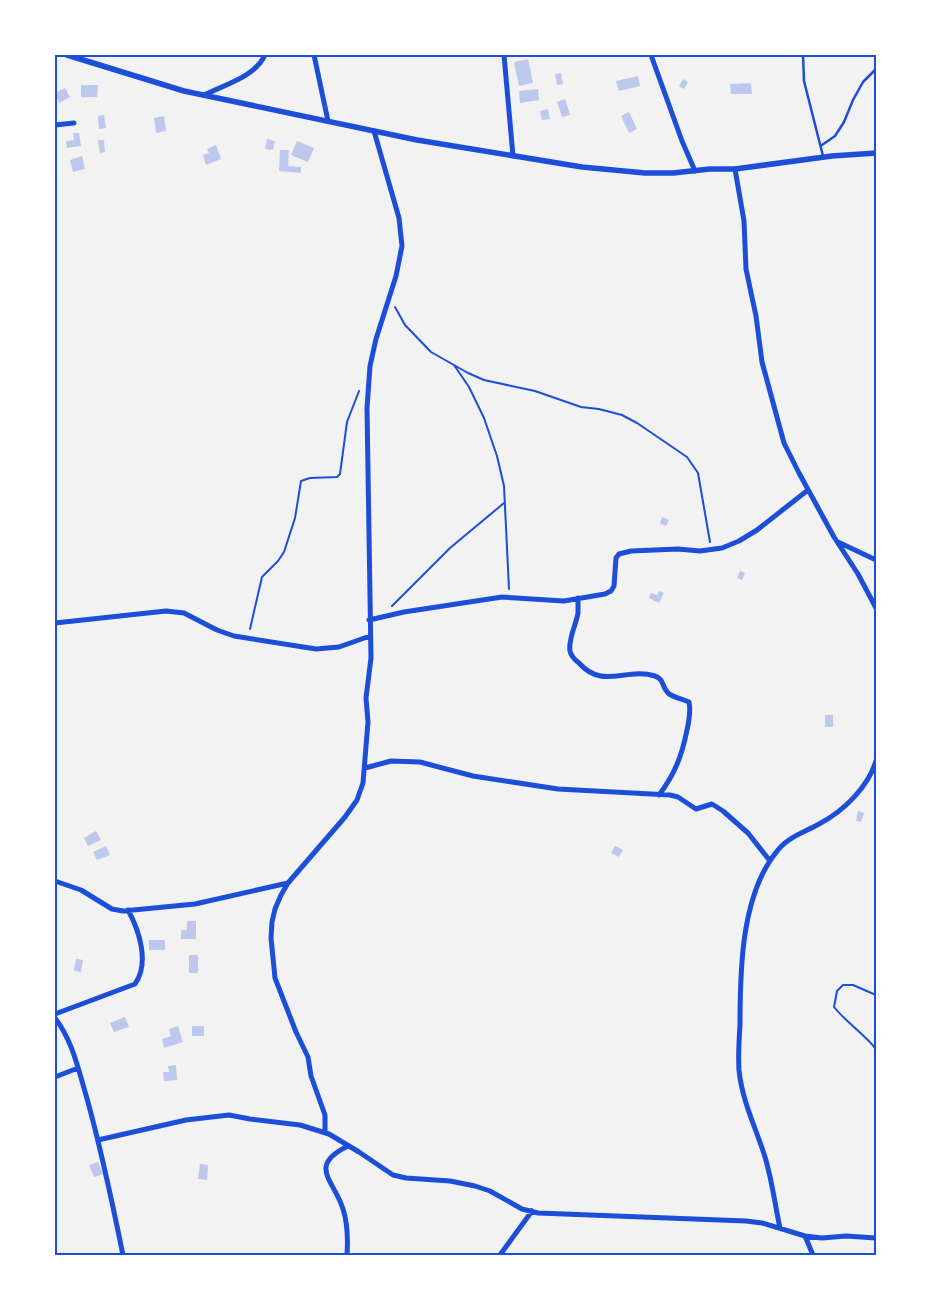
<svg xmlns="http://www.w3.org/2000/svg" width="931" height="1310" font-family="'IBM Plex Sans',sans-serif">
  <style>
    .building { fill: #bdc9ec }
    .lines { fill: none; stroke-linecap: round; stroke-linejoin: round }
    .path { stroke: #1d4ed8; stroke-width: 2 }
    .service { stroke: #1d4ed8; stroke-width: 2.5 }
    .minor { stroke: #1d4ed8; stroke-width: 5 }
    .tertiary { stroke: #1d4ed8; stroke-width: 5.5 }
    .neatline { fill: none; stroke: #1d4ed8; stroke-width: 2 }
  </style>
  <rect width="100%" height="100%" fill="#f2f2f2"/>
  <!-- building -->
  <path class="building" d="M528,59L533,83L519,86L514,62Z
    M561,73L563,84L557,85L555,74Z
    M638,76L640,86L619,91L616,81Z
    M683,79L688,82L684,89L679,86Z
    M751,83L752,94H731L730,84Z
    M81,85H98L97,97H81Z
    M65,88L70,97L59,103L55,93Z
    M538,89L539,100L520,103L519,91Z
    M565,99L570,115L562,117L557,102Z
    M548,109L550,119L542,120L540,111Z
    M629,112L637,129L629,133L621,116Z
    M104,115L106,128L99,129L98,116Z
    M164,116L166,131L156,133L154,118Z
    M73,133H79L81,146L67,148L66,141L74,140Z
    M267,139L275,141L273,150L265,149Z
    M98,140H104L105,152L100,153Z
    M297,141L314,148L308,162L291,155Z
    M216,145L221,159L206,165L203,155L209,153L207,149Z
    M280,150H289L288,166L301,167V173L279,171Z
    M82,156L85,169L73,172L70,160Z
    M662,517L669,520L666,526L660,523Z
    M740,571L745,573L742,580L737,578Z
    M659,591L664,593L659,603L649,598L651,593L657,595Z
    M825,715H833V727H825Z
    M858,811L864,813L861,822L856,821Z
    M96,831L101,840L88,846L84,838Z
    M106,846L110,855L97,860L93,852Z
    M615,846L623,850L619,857L611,853Z
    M187,921H196V939H181V930H187Z
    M149,940H165V950H149Z
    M189,955H198V973H189Z
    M76,959L83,960L81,972L74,971Z
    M125,1017L129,1027L114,1032L110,1023Z
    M178,1026L183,1042L164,1048L162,1039L171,1036L169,1029Z
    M192,1026H204V1036H192Z
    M176,1065L177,1080L164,1081L163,1072H169L168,1066Z
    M98,1162L103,1174L94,1177L89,1165Z
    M200,1164L208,1165L207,1180L198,1179Z"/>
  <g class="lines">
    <!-- path -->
    <path class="path" d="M395,307L405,325L431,352L468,373L484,380L535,391L581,407L599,409L622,415L637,423L687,457L698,473L710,542
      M454,365L469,387L484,418L497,456L504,486L509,589
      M392,606L450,548L504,503
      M250,629L262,577L278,561L284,552L295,518L301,481L310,478L337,477L340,474L347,422L359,391
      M876,995L853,985H843L837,991L834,1007C846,1022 863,1033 876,1049"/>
    <!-- service -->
    <path class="service" d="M803,55L804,81L823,156
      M822,145L835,136L844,122L853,100L863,82L876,69"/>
    <!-- minor -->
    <path class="minor" d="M314,55L328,121
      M504,55L513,156
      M651,55L682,141L695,171
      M204,95C224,85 255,77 265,55
      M55,125L74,123
      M735,169L744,221L746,269L756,316L762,362L784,443L799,473L834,537L858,574L876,608
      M838,542L876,560
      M578,598C578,603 578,608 578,613C576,625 568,639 570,651C571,656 575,660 579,663C603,690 626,667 655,676C664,679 662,687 668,693C674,698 683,699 689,702C691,711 689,721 687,730C682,755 675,774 659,795
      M369,620L404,612L502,597L564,601L605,594L611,591L614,586L616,558L619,554L631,551L678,549L700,551L722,548L739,541L757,530L808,490
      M55,623L166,611L184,613L217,630L234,636L316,649L339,647L370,636
      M365,768L391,761L420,762L473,776L558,789L670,795L678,797L696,809L712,804L723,811L748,833L770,861
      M55,881L81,890L112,909L123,911L195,904L288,883
      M55,1014L135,984C150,963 139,930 128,910
      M55,1018C72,1040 78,1068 86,1095C101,1148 112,1201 123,1255
      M55,1077L78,1068
      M325,1132V1115L311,1076L308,1057L296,1032L275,978L271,938L272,922L275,909L281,895L288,883L345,817L357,800L363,783L368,722L366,698L371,658L367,408L370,366L376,339L396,276L402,246L399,218L374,131
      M98,1140L186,1120L229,1115L250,1119L300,1125L329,1134L359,1152L393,1175L406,1178L450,1181L475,1186L490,1191L522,1209L538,1213L746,1221L762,1223L805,1236L822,1238L846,1236L876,1238
      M780,1228C775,1205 772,1180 765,1157C756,1128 742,1101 739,1070C738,1055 739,1040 740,1025C740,971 741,893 778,850C788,837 805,832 819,824C844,811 868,787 876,761
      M805,1236L813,1255
      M347,1255C348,1239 348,1224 343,1209C334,1180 307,1166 348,1146
      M500,1255L532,1211"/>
    <!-- tertiary -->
    <path class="tertiary" d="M67,55L184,91L417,140L582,167L645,173H673L710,169H735L832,156L876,153"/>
  </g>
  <!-- border -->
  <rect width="931" height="1310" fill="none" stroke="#ffffff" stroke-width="112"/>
  <rect x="56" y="56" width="819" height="1198" class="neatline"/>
</svg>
